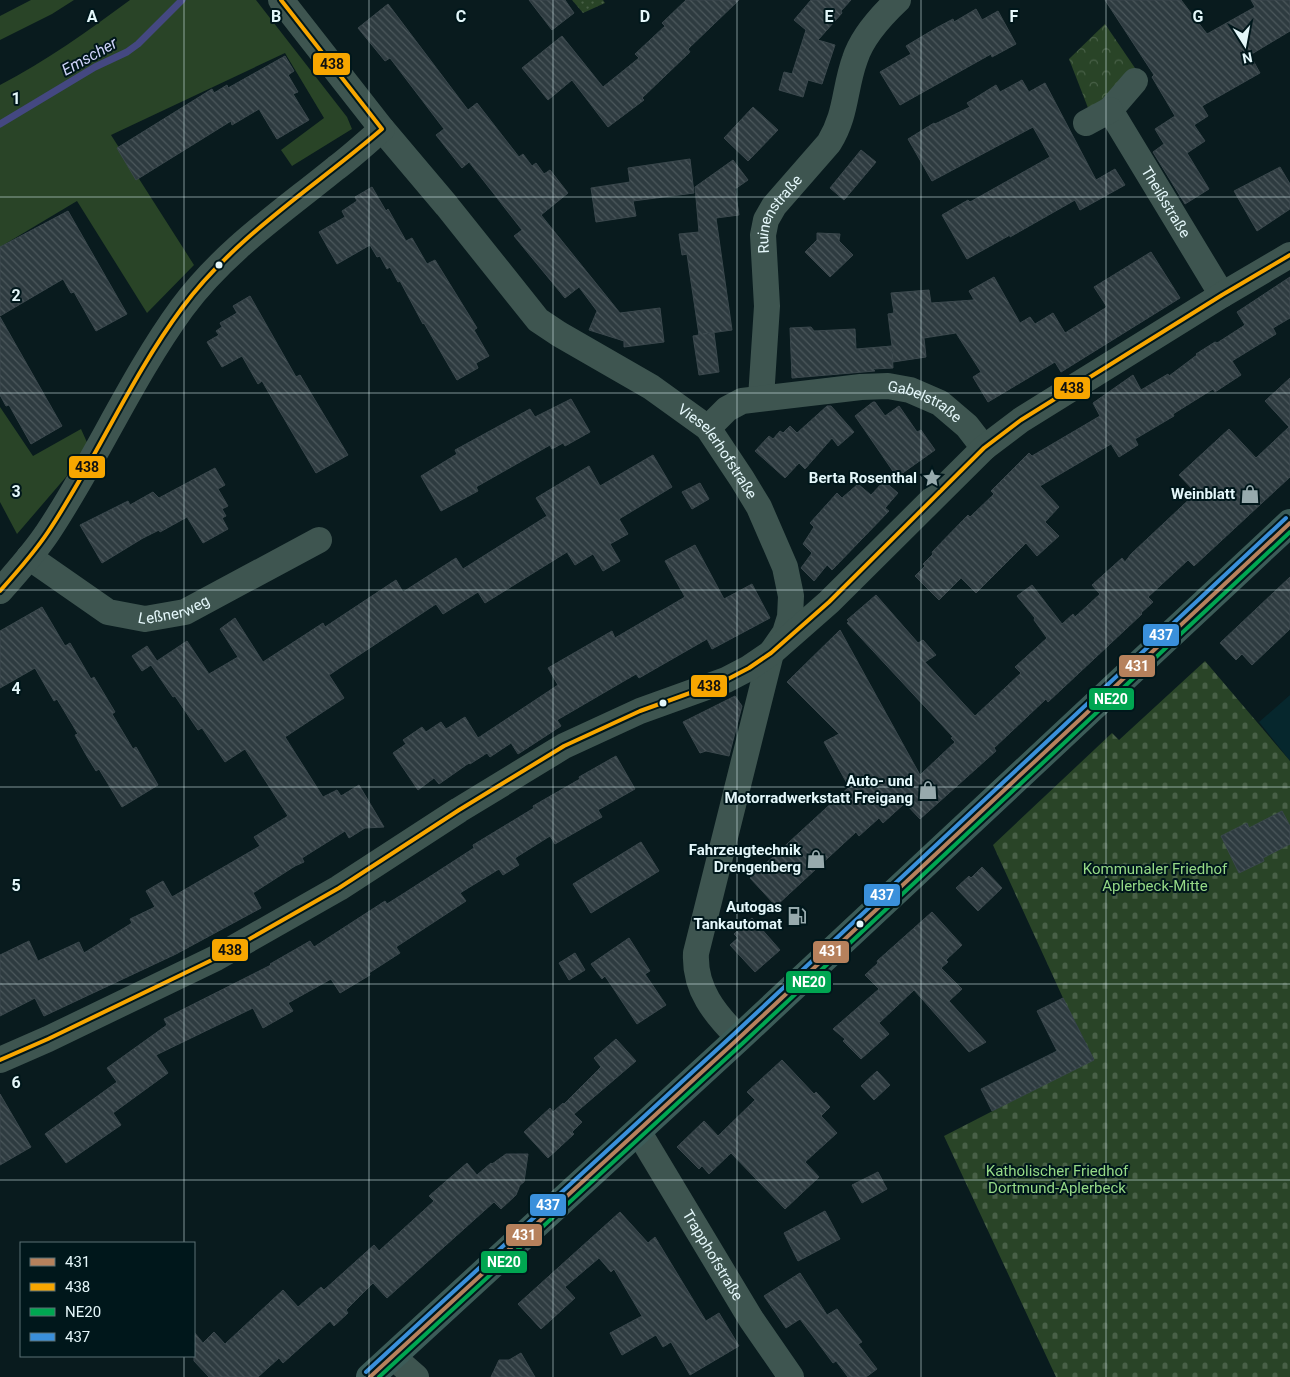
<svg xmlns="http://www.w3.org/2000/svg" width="1290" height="1377" font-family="Roboto,sans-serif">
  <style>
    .built { fill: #06272d }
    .grass { fill: #294427 }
    .forest { fill: url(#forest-crowns) }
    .cemetery { fill: url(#cemetery-stones) }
    .garden { fill: url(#garden-dots) }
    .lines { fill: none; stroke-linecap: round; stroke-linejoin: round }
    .stream { stroke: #444881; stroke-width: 7 }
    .building { fill: url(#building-back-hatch); stroke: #3a474c }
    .minor { stroke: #3e5550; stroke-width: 26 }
    .major { stroke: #3c5c58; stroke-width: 28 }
    .bus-1-casing { stroke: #00171b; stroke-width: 8 }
    .bus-2-casing { stroke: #00171b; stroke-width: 8 }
    .bus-3-casing { stroke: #00171b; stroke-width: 8 }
    .bus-4-casing { stroke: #00171b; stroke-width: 8 }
    .bus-1 { stroke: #b6815c; stroke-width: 4 }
    .bus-2 { stroke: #f7a600; stroke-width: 4 }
    .bus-3 { stroke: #00a651; stroke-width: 4 }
    .bus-4 { stroke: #3a90db; stroke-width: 4 }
    .grid { fill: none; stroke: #e4f7fa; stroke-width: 1; stroke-opacity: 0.55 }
    .bus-dot { fill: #e4f7fa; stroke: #00171b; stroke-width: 2 }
    .labels { text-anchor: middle; stroke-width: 4; stroke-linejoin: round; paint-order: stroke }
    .street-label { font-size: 15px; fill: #e4f7fa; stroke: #00171b }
    .poi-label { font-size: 15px; font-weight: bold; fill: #e4f7fa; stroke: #00171b; text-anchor: end }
    .park-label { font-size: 15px; fill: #95d986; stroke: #00171b }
    .water-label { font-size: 16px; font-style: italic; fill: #ced3f9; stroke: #00171b }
    .grid-label { font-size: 16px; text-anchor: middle; font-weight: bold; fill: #e4f7fa; stroke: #00171b; stroke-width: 4; stroke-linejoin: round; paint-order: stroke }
    .line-badge { stroke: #00171b; stroke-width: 2 }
    .badge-label { font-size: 14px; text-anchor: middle; font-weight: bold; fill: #fff }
    .pale-badge-label { font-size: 14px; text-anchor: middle; font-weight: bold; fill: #111 }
  </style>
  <defs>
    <pattern id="forest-crowns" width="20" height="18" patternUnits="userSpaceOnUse" patternTransform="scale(1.25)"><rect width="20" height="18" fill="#294427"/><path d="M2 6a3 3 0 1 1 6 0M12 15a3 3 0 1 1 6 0" fill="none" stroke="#486047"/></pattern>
    <pattern id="cemetery-stones" width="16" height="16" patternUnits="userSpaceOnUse" patternTransform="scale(1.25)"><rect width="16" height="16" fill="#294427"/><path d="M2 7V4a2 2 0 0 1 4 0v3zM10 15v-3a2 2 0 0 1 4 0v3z" fill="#486047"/></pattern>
    <pattern id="garden-dots" width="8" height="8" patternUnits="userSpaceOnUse" patternTransform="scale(1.25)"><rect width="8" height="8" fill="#294427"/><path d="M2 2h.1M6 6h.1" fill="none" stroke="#486047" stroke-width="1.8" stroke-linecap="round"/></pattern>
    <pattern id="building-back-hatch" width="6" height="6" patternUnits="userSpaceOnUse" patternTransform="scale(1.25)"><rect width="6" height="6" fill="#2e3b40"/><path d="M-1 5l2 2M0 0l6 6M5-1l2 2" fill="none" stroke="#4c585c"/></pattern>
  </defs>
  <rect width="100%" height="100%" fill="#091b1e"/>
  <!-- built -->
  <path class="built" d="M1290,695V761L1259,722Z"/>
  <!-- grass -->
  <path class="grass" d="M31,0H74L52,14L0,40V16Z
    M130,0H256L347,117L352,129L292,166L281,150L324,118L285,53L111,135L194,265L147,313L77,201L0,247V85C46,61 88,31 130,0Z
    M0,407L33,456L81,429L90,449L17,534L0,502Z"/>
  <!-- forest -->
  <path class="forest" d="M1105,24L1135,68L1099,106L1090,113L1069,59Z"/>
  <!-- cemetery -->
  <path class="cemetery" d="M1205,661L1290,761V1377H1056L944,1136L1094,1059L1063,998L993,845L1112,733L1119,740Z"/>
  <!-- garden -->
  <path class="garden" d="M572,0H603L605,3L583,13Z"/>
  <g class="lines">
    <!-- stream -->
    <path class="stream" d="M0,124L95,67L127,52L138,44L182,0"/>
  </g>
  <!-- building -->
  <path class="building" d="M529,0H565L574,13L552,30Z
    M686,0H739L688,49L690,52L642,98L644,100L608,127L572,80L548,100L522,68L562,36L603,87L639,58L635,54L665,26L662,23Z
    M811,0H851L841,11L842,13L818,40L835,45L822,84L808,80L803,97L779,90L784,72L792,74L806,30L794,20Z
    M1105,0H1181L1207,34L1255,7L1251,0H1290V31L1250,55L1260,73L1202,106L1208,116L1194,125L1205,141L1187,153L1209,189L1185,204L1153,152L1164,144L1155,129L1175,116L1152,77L1154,75Z
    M388,4L468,110L477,103L519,157L523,154L532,166L536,163L544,174L550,170L568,193L541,215L620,313L660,308L664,342L624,347V341L589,330L597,311L579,287L565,298L514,236L522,230L469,162L462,168L436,135L444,129L390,58L385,61L358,28Z
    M976,9L982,20L998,11L1016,44L992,57L991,54L900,105L880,72L911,54L906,46L936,28L953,19L954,22Z
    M285,56L294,71L288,75L298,92L293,94L309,120L277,139L259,109L232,125L231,121L136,180L117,148L212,89L214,93L227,85L228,88Z
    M1022,80L1029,92L1045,83L1096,180L1115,169L1125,185L1080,210L1075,200L1010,237V235L967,259L942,215L968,200L970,202L1050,157L1033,127L932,181L908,139L934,123L935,124L970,107L967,103L996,85L1000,92Z
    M753,107L778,130L748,161L724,138Z
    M861,150L876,162L844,200L830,188Z
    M690,159L694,193L633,201L636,216L596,222L591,188L630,182L628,168Z
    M733,160L748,180L735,189L739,215L716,218L732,330L703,334L714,333L719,372L699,375L693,336L699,335L690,275L687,254L682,255L679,234L699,232L695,187Z
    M1280,167L1290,184V209L1257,231L1234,191Z
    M372,187L386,211L388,209L406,241L412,238L427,264L435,260L477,328L474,330L489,356L476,363L478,368L457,380L424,323L423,324L400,281L398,282L390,267L387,269L380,256L377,257L370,245L337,264L319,232L345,217L342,211L357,201L355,197Z
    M68,211L127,314L96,331L74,292L71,293L63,279L0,316V247Z
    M817,233L840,234L839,241L853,255L830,277L805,252L817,240Z
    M1151,252L1180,298L1061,372L1055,362L988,402L973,377L981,372L956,333L924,338L926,357L893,362L892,351L893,368L873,369L875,371L792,378L790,328L811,327L814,331L855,329L856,349L892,346L888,314L894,313L891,293L929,290L931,303L974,300L969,291L994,277L1020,323L1030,317L1035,324L1053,313L1065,333L1107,307L1094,287Z
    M1290,277V318L1273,328L1276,334L1232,361L1241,375L1215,392L1213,389L1173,414L1174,416L1135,439L1138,445L1119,457L1111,444L1040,486L1059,507L1045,522L1059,536L1037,556L1026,543L976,593L961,578L939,600L915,576L925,566L923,564L933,554L932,552L968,515L970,517L994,494L991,491L1029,453L1032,456L1100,416L1093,403L1133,375L1141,390L1168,374L1169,376L1197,355L1196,354L1215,342L1217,343L1245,325L1237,312Z
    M250,296L296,377L300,375L348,455L316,473L262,381L258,384L242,356L222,367L207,342L219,335L216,331L222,327L220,323L237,313L233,306Z
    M0,317L62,426L31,444L9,405L6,406L0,395Z
    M1290,378V477L1194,566L1188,560L1148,597L1153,602L1141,613L1142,614L1048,702L1046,699L994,748L996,751L920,819L905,803L883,823L879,818L859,836L856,832L776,906L750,878L849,787L824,742L839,734L787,682L840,630L920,775L955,742L951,738L953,737L847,623L849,621L847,620L876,595L918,643L923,640L936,655L925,662L975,716L1021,673L1015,667L1047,638L1034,620L1035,618L1017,596L1032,585L1062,624L1073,614L1075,617L1100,594L1092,585L1122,558L1125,562L1131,554L1196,493L1179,475L1229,429L1256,458L1289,427L1265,401Z
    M571,399L590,432L565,446L563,443L552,449L550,445L476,487L478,491L441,511L421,476L457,454L455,450L530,409L535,417Z
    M873,402H875L885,416L899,406L917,432L921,430L935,450L897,477L855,416Z
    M827,406H831L854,432L838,446L832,438L805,469L799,463L785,478L755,451L769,436L773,439L780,431L783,433L790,426L797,433Z
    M653,455L672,487L619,519L628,534L610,544L620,561L603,571L593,554L575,565L567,552L485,603L478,592L443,614L436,604L329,675L344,698L285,737L323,797L337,790L341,796L359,785L384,827L365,828L349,838L345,831L302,858L304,862L295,866L253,893L261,908L176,954L44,1016L35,998L0,1016V955L29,941L38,961L79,942L84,953L132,923L130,919L155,907L146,891L163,881L172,897L260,846L254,837L288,816L245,749L225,762L202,728L198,730L175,696L173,697L151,665L142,671L132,656L147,646L157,661L187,641L209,674L238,657L220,629L235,618L263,662L323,623L325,627L396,580L403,592L456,558L463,569L547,516L536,498L589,466L600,486Z
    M215,468L225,485L218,489L228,506L222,509L226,516L222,518L228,529L203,543L187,517L160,532L159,530L143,538L102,563L80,525L128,501L130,505L153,492L159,498Z
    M884,481L898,493L885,508L889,511L832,570L827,565L814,581L801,568L812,553L803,544L814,527L810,523L837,493L842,498L858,484L871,495Z
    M700,483L709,499L692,509L682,492Z
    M695,545L724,599L752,584L770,618L712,649L707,639L639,678L636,674L557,720L561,726L518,754L511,743L490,757L487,753L470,764L469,763L439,784L434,778L418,790L393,753L406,744L403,740L422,727L426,732L441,722L446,729L465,717L478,738L558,685L548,668L612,631L615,638L685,597L665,561Z
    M1290,577V629L1252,665L1242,654L1236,660L1220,643Z
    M42,607L65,646L70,643L91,679L94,677L115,712L112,714L133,749L136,747L158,785L122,807L99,769L96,771L85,753L75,735L78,734L57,699L54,701L35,668L0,688V631Z
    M735,696L742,706L729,756L706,751L700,753L683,722Z
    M616,756L635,789L598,810L602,817L555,844L550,836L515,858L519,865L503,875L499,869L460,893L466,901L396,947L400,953L369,973L370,975L340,993L331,979L288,1003L293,1011L263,1028L253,1008L156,1055L168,1073L113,1113L121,1125L66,1163L45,1134L117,1082L107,1068L167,1025L164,1019L271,965L270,964L310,941L314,947L385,901L387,904L406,892L474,848L473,845L534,808L533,806L580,779L579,777Z
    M1282,811L1290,826V844L1263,858L1264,861L1239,873L1221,836L1247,823L1249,828Z
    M641,842L659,871L591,913L573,884Z
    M982,867L1002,888L978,911L956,888L969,876L971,878Z
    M932,912L962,945L946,960L948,962L941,968L962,989L949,1001L986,1042L969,1052L914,990L879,1023L889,1034L861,1059L843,1041L845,1039L833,1029L879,989L865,975L878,963L877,961Z
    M752,918L780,950L755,972L730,945L738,938L734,934Z
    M629,938L650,971L645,974L666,1005L637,1024L605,976L602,979L591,964Z
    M575,953L585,970L569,980L559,963Z
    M1063,998L1094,1060L992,1111L981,1089L1057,1051L1037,1011Z
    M616,1039L636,1061L574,1114L582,1122L572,1132L574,1134L548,1158L524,1132L550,1108L553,1112L563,1103L564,1104L601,1067L594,1058Z
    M782,1060L814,1094L816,1092L830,1107L821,1116L837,1133L805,1162L819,1177L785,1209L731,1153L709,1174L702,1166L699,1169L677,1147L704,1121L718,1136L755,1100L747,1092Z
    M877,1071L890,1085L874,1100L861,1086Z
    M0,1094L31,1147L0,1165Z
    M506,1154H528L524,1182L520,1185L516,1195L501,1209L494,1202L387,1298L373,1283L346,1310L348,1313L334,1326L330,1321L283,1363L279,1358L258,1377H209L194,1361V1332L203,1343L214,1332L225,1344L283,1290L298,1307L321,1287L324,1290L374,1245L379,1251L434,1201L429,1196L467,1163L477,1175L491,1163L492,1164Z
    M878,1172L887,1189L862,1203L852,1185Z
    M825,1211L840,1239L798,1261L784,1233Z
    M620,1212L648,1243L655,1237L706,1321L719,1313L739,1346L690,1375L671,1342L663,1347L656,1335L622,1355L610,1333L642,1316L614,1269L611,1272L599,1258L565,1287L575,1298L541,1329L518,1304Z
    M800,1273L827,1315L837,1309L862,1342L858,1344L877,1369L866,1377H848L836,1361L833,1363L800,1319L786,1328L764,1296Z
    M521,1353L535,1377H491L499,1360H509Z"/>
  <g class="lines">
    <!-- minor -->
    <g class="minor">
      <path id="s1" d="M281,0L382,129L447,206L538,320L559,334L651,387L708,428L742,479L759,507L785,567L791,596L790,617L785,633L771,653L696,953C694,989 715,1014 739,1038"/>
      <path id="s2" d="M1135,81L1110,110L1222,295"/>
      <path d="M1086,123L1110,110"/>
      <path id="s3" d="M761,398L767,306L763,235L766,220L774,206L829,143C847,114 844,89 855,59C862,37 881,16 898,0"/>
      <path id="s4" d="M708,428L727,409L742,401L861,387L888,386L910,390L940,403L967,426L984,448"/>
      <path id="s5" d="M29,557L108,612L145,619L185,612L319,540"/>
      <path d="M0,591C17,572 34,553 48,532C96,460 131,378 182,308C224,251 282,212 336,168C352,156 367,142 382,129"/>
      <path d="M0,1060L48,1039L216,958L339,888L459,810L564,746L640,711L726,680L749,668L771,653L829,602L984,448L1021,420L1222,295L1290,255"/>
      <path id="s6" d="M638,1131L751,1319L791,1377"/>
      <path d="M392,1356L416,1377"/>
    </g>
    <!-- major -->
    <path class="major" d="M370,1377L739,1038L1290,523"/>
    <!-- bus-1 casing -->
    <g class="bus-1-casing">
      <path id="bus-1" d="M370,1377L739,1038L1290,523"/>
    </g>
    <!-- bus-2 casing -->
    <g class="bus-2-casing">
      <path id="bus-2" d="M281,0L382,129
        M0,591C17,572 34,553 48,532C96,460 130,378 182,308C235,236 315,187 382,129
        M0,1060L48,1039L216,958L339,888L459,810L564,746L640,711L726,680L749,668L771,653L829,602L984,448L1021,420L1222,295L1290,255"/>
    </g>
    <!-- bus-3 casing -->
    <g class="bus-3-casing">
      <path id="bus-3" d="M379,1377L743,1043L1290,532"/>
    </g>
    <!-- bus-4 casing -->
    <g class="bus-4-casing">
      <path id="bus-4" d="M366,1372L735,1033L1286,518"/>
    </g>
    <!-- bus-1 -->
    <use href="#bus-1" class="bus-1"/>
    <!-- bus-2 -->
    <use href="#bus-2" class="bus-2"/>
    <!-- bus-3 -->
    <use href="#bus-3" class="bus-3"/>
    <!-- bus-4 -->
    <use href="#bus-4" class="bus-4"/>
  </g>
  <!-- grid -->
  <path class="grid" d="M184,0V1243M369,0V1377M553,0V1377M737,0V1377M921,0V1377M1106,0V1377M0,197H1290M0,393H1290M0,590H1290M0,787H1290M0,984H1290M0,1180H1290M184,1356V1377"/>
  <!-- icons -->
  <defs>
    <g id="sight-bare" transform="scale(1.5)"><path d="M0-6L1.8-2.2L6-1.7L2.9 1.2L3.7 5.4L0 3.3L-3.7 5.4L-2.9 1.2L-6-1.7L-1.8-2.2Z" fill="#97aaad" stroke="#00171b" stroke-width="2.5" paint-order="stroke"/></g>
    <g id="shop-bare" transform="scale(1.5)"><path d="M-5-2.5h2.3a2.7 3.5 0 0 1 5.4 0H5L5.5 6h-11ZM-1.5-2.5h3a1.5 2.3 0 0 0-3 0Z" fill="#97aaad" stroke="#00171b" stroke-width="2.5" paint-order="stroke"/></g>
    <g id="fuel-bare" transform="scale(1.5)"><path d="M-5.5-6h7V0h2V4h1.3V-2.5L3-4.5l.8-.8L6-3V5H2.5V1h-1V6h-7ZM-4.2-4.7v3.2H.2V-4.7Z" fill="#97aaad" stroke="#00171b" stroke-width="2.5" paint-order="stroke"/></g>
  </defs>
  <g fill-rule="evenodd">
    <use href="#sight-bare" x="932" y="478"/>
    <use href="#shop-bare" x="1250" y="494"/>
    <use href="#shop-bare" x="928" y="790"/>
    <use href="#shop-bare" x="816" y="859"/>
    <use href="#fuel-bare" x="797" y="916"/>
  </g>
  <!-- markers -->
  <g class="bus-dot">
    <circle cx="219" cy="265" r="4.5"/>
    <circle cx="663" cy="703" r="4.5"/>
    <circle cx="860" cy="924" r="4.5"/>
  </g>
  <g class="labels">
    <!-- street labels -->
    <g class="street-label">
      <text dy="5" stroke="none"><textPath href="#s2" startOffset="146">Theißstraße</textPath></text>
      <text dy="5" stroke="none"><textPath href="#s3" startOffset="189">Ruinenstraße</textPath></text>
      <text dy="5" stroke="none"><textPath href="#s4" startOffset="231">Gabelstraße</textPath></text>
      <text dy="5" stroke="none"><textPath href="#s1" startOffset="636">Vieselerhofstraße</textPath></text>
      <text dy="5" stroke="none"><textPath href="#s5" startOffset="164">Leßnerweg</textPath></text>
      <text dy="5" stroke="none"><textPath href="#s6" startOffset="145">Trapphofstraße</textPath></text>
    </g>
    <!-- poi labels -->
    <g class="poi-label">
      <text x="917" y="483">Berta Rosenthal</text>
      <text x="1235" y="499">Weinblatt</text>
      <text x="913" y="786">Auto- und<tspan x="913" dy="17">Motorradwerkstatt Freigang</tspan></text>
      <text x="801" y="855">Fahrzeugtechnik<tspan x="801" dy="17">Drengenberg</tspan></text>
      <text x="782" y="912">Autogas<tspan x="782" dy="17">Tankautomat</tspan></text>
    </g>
    <!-- park labels -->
    <g class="park-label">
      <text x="1155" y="874">Kommunaler Friedhof<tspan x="1155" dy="17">Aplerbeck-Mitte</tspan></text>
      <text x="1057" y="1176">Katholischer Friedhof<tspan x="1057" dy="17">Dortmund-Aplerbeck</tspan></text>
    </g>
    <!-- water labels -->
    <g class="water-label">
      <text transform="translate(89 56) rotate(-29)" y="6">Emscher</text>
    </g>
  </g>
  <g class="grid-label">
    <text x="92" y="22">A</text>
    <text x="276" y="22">B</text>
    <text x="461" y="22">C</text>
    <text x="645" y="22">D</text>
    <text x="829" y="22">E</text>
    <text x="1014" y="22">F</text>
    <text x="1198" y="22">G</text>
    <text x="16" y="104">1</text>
    <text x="16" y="301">2</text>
    <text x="16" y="497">3</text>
    <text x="16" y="694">4</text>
    <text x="16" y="891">5</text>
    <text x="16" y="1088">6</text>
  </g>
  <g class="line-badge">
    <rect x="312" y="52" width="39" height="24" rx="5" fill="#f7a600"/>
    <rect x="1053" y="376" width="38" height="24" rx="5" fill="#f7a600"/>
    <rect x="68" y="455" width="38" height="24" rx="5" fill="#f7a600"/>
    <rect x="1142" y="623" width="38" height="24" rx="5" fill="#3a90db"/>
    <rect x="1118" y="654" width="38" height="24" rx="5" fill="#b6815c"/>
    <rect x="690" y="674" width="38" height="24" rx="5" fill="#f7a600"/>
    <rect x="1088" y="687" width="47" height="24" rx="5" fill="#00a651"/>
    <rect x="863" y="883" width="38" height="24" rx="5" fill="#3a90db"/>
    <rect x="211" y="938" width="38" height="24" rx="5" fill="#f7a600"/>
    <rect x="812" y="940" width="38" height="24" rx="5" fill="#b6815c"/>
    <rect x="785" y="970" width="47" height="24" rx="5" fill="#00a651"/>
    <rect x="529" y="1193" width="38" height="24" rx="5" fill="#3a90db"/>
    <rect x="505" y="1223" width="38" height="24" rx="5" fill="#b6815c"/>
    <rect x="480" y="1250" width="48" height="24" rx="5" fill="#00a651"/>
  </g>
  <g class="badge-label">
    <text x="1161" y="640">437</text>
    <text x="1137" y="671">431</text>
    <text x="1111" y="704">NE20</text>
    <text x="882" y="900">437</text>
    <text x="831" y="956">431</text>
    <text x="809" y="987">NE20</text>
    <text x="548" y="1210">437</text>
    <text x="524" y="1240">431</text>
    <text x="504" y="1267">NE20</text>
  </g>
  <g class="pale-badge-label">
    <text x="332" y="69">438</text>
    <text x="1072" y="393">438</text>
    <text x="87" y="472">438</text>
    <text x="709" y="691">438</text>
    <text x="230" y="955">438</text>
  </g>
  <!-- legend -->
  <rect x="20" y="1242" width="175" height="115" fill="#00171b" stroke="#5b7174"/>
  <rect x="30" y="1258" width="25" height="8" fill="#b6815c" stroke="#5b7174"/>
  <text x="65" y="1267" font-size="15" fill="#e4f7fa">431</text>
  <rect x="30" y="1283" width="25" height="8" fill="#f7a600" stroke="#5b7174"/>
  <text x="65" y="1292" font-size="15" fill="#e4f7fa">438</text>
  <rect x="30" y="1308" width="25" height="8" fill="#00a651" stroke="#5b7174"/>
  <text x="65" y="1317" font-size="15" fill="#e4f7fa">NE20</text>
  <rect x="30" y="1333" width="25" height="8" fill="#3a90db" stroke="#5b7174"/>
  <text x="65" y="1342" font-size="15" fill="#e4f7fa">437</text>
  <!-- north arrow -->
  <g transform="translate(1245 45) rotate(169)" stroke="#00171b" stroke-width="4" paint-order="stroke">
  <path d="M0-4L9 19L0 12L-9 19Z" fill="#e4f7fa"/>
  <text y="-8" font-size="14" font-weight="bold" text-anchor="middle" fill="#e4f7fa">N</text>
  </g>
</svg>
